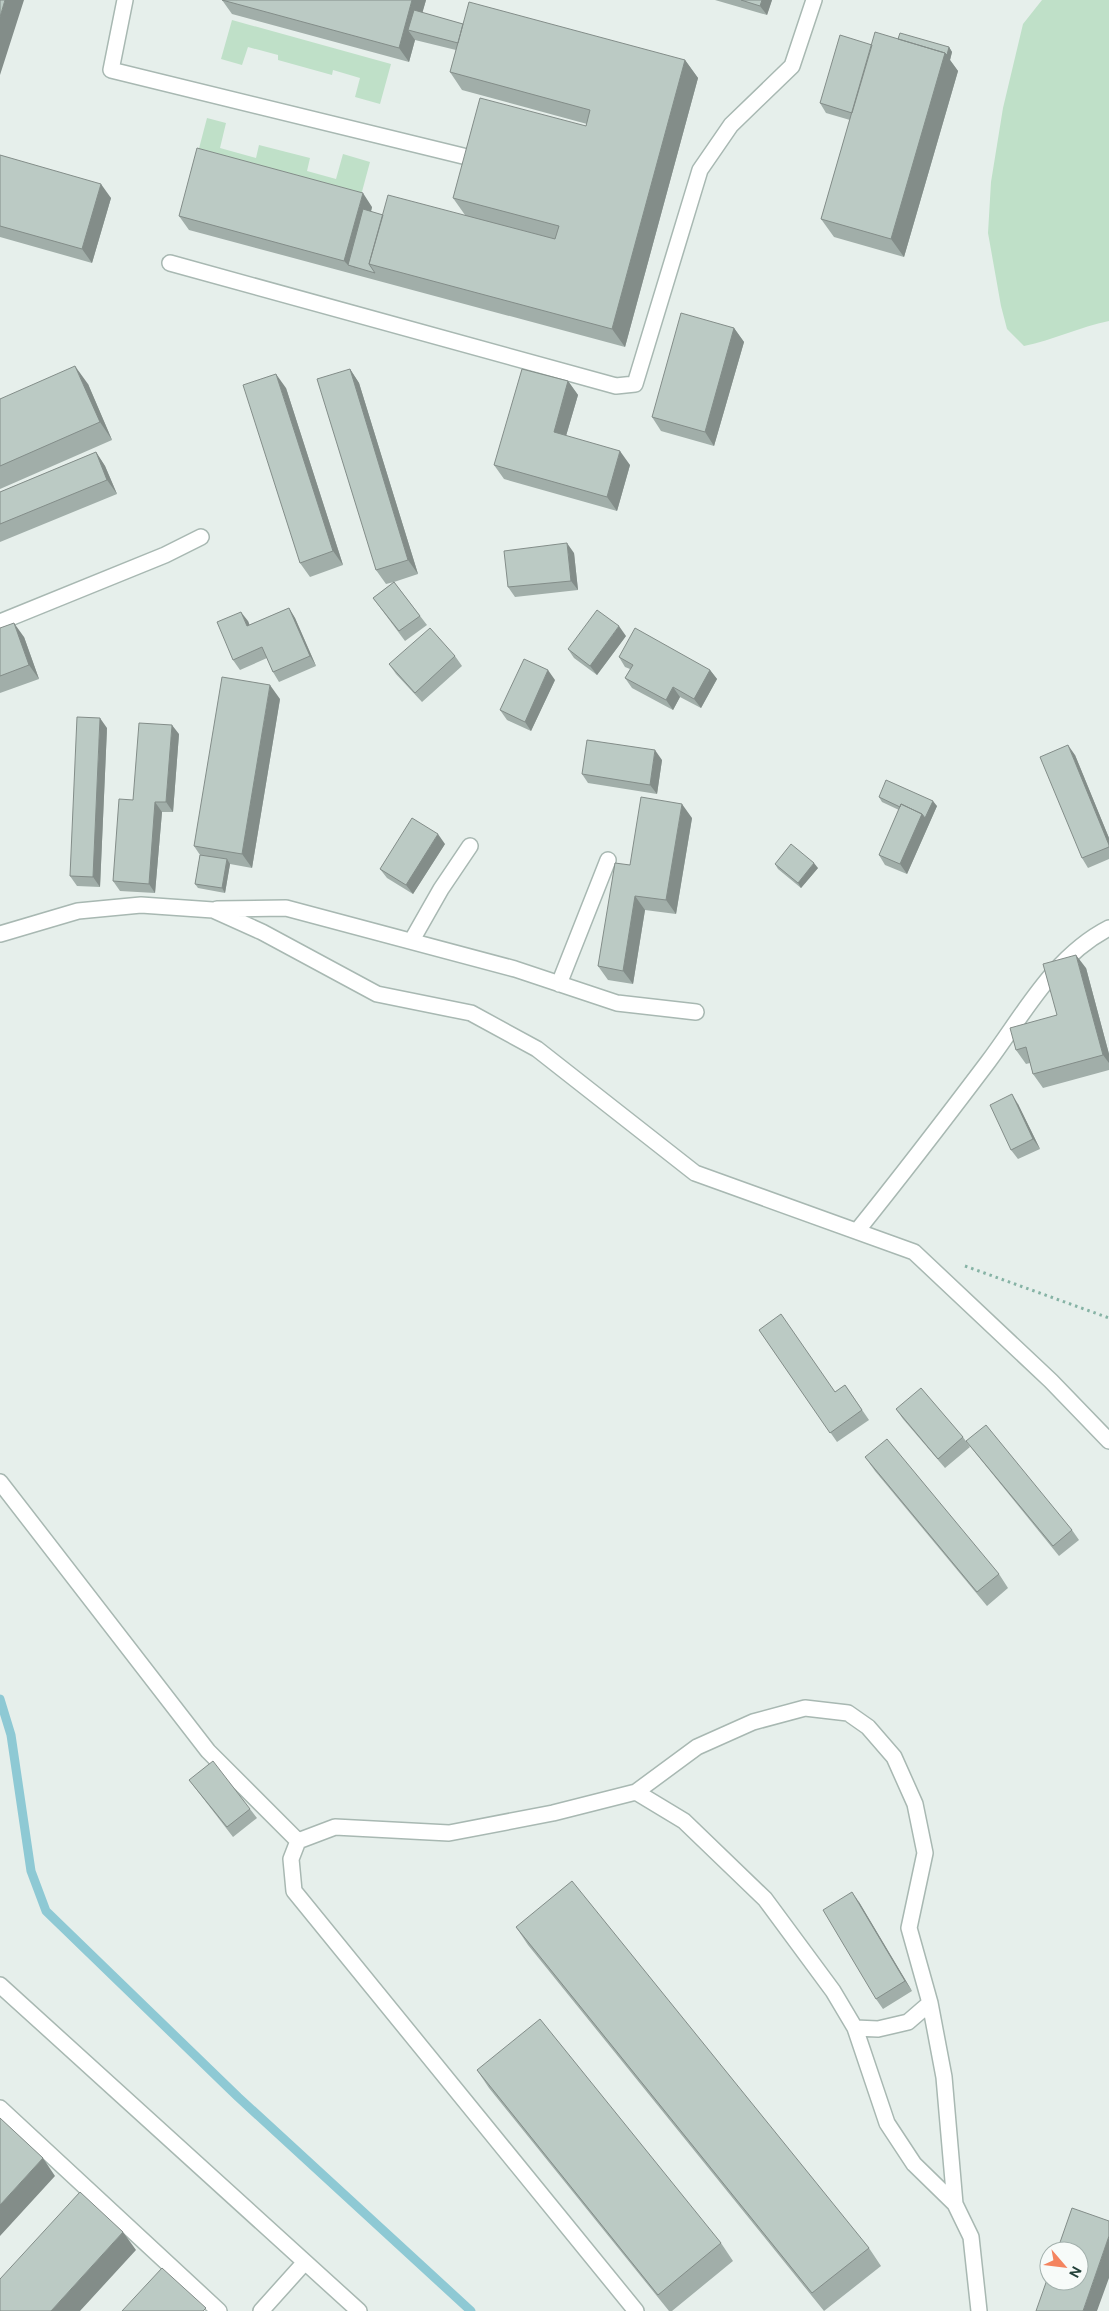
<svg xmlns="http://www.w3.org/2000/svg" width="1109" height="2311" font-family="'DM Sans',sans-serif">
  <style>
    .green { fill: #bfe0c8 }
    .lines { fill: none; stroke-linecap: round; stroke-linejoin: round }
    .stream { stroke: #8ec9d4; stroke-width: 9 }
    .minor-casing { stroke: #a8b8b2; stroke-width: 18 }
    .path { stroke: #86b3a5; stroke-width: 3; stroke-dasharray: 2.5 4; stroke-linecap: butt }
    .minor { stroke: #fff; stroke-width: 15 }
    .wall { fill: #a1aea9 }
    .shaded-wall { fill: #838d89 }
    .building { fill: #bbcac4; stroke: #838d89 }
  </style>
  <rect width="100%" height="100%" fill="#e6efeb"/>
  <!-- green -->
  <path class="green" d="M1042,0H1109V321C1080,327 1053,340 1024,346L1007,329L1001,306L988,233L991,182L1003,108L1023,24Z
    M232,20L391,64L380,104L355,97L360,78L333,70L332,75L278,60V55L248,47L242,65L221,59Z
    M207,118L226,123L220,148L256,158L259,145L310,158L307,171L336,179L343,154L370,162L360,199L197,156Z"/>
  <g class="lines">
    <!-- stream -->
    <path class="stream" d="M0,1699L11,1735L31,1871L46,1911L238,2097L471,2311"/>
    <!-- minor casing -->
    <g class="minor-casing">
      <path id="minor" d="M125,0L111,70L463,156
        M170,263L616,386L635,384L700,170L731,125L792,66L814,0
        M0,622L165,555L201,537
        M217,909L286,908L515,969L617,1003L696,1012
        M0,934L78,911L141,905L213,910L262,932L377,994L471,1013L537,1049L695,1173L914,1252L1051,1381L1109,1441
        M412,940L441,889L470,846
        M559,984L608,860
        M857,1231C902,1175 945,1119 988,1062C1024,1014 1054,956 1109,928
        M0,1482L208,1751L298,1841L291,1859L294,1891L636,2311
        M636,1792L697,1747L753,1722L805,1708L848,1713L868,1727L894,1757L915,1804L925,1853L909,1928L930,2003L944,2077L955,2204
        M298,1841L335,1827L449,1833L553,1813L636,1792L684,1821L765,1899L833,1991L855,2028L887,2123L914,2164L955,2204L971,2237L979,2311
        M0,1985L359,2311
        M855,2028L878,2029L908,2022L930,2003
        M0,2108L219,2311
        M261,2311L305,2262"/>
    </g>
    <!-- path -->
    <path class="path" d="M965,1266L1109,1318"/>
    <!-- minor -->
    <use href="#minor" class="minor"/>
  </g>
  <!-- wall -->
  <path class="wall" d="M222,0H426L422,13L463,24L685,60L698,78L625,347L189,230L179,216L372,207L371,212L383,215H465L453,198L586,126L587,124L462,90L450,72L456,50L415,40L409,62L232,14Z
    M715,0H772L767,15Z
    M898,39L949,47L952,52L950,60L958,71L904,257L834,237L821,219L850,120L826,113L820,103L872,45Z
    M0,155L111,198L92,263L0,237Z
    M734,328L744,342L714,446L661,431L652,417Z
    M350,369L359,383L418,574L394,582L427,625L405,641L373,598L394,582L386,584L376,570Z
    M568,381L578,395L566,436L630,465L617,511L504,479L494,465Z
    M88,384L112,440L0,489V399Z
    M286,388L343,565L310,577L300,563Z
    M96,452L105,466L117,494L0,542V492Z
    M574,553L578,590L515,597L508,587Z
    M289,608L295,618L316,666L279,682L273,672L267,658L240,670L233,660L248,621L249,625Z
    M0,628L24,637L39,679L0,693Z
    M626,636L597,675L574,658L568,649Z
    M455,656L462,666L422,702L396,674L389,664Z
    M619,657L710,670L717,679L701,708L680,697L673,710L632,688L625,678L630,669L625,667Z
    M555,680L531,731L507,720L500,710Z
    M280,699L252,868L230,864L225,893L198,888L195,884L200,855L194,846Z
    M107,728L100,887L77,886L70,876Z
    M179,734L173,812H162L155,893L120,891L113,881L133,800Z
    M1075,755L1109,838V859L1088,868L1082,858Z
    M662,760L657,794L588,783L582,774Z
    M879,797L937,806L907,874L885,865L879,855L899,810L882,802Z
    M692,818L676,914L645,910L633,984L608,980L598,966L630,865Z
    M445,844L413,894L387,878L380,869Z
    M775,864L818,868L801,888L778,869Z
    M1086,968L1109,1054V1070L1043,1088L1033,1074L1030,1063L1026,1064L1016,1050L1057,1015Z
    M1018,1104L1040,1149L1018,1159L1011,1150Z
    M759,1330L835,1392L845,1385L869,1420L837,1442Z
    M896,1409L963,1437L970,1447L945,1468L903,1419Z
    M966,1441L1072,1530L1079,1540L1059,1556L973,1450Z
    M865,1457L999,1574L1008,1588L987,1606L875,1471Z
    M189,1780L250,1809L257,1818L233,1837Z
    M859,1902L912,1991L883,2009L876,1999Z
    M516,1927L869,2248L881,2266L824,2311L528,1945Z
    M477,2070L721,2243L733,2261L672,2311H669L489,2088Z"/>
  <!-- shaded-wall -->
  <path class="shaded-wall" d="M5,0H24L0,75V17Z
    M412,0H426L417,32L408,30L415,40L409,62L399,48Z
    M762,0H772L767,15L760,6Z
    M949,47L952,52L950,60L958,71L904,257L891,239L945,53Z
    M685,60L698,78L625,347L612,329Z
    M101,184L111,198L92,263L82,249Z
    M363,193L372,207L356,268L348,265L344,261Z
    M734,328L744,342L714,446L705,432Z
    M75,366L88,384L112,440L100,422Z
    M350,369L359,383L418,574L408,560Z
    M276,374L286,388L343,565L333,551Z
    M568,381L578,395L563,446L554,432Z
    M620,451L630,465L617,511L607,497Z
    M96,452L105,466L117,494L107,480Z
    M567,543L574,553L578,590L571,581Z
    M289,608L295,618L316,666L310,656Z
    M241,612L248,621L254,636L247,626Z
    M14,623L24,637L39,679L29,665Z
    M619,626L626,636L597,675L590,666Z
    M548,670L555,680L531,731L525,722Z
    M710,670L717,679L701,708L694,699Z
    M270,685L280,699L252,868L242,854Z
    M673,687L680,697L673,710L666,700Z
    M100,718L107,728L100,887L93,877Z
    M172,725L179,734L173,812L166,802Z
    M1068,745L1075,755L1109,838V845Z
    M655,750L662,760L657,794L650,785Z
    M933,801L937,806L907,874L900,864L922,814Z
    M155,802L162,812L155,893L149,884Z
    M682,804L692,818L676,914L666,900Z
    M438,834L445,844L413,894L406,885Z
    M227,859L230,864L225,893L222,888Z
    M814,863L818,868L801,888L798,883Z
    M635,896L645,910L633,984L623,971Z
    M1076,955L1086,968L1109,1054V1063L1103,1055Z
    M1012,1094L1018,1104L1040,1149L1033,1139Z
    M852,1892L859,1902L912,1991L905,1981Z
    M43,2158L55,2176L0,2236V2205Z
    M123,2232L136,2250L80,2311H51Z
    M1109,2236V2278L1097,2311H1083Z"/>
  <!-- building -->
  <path class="building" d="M0,0H5L0,17Z
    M222,0H412L399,48Z
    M741,0H762L760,6Z
    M469,2L685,60L612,329L369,264L388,195L555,239L559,226L453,198L480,98L586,126L590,110L450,72Z
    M414,10L463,24L458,43L408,30Z
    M875,32L945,53L891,239L821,219Z
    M900,33L949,47L947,55L945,53L898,39Z
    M840,35L872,45L852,113L820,103Z
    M197,148L363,193L344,261L179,216Z
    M0,155L101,184L82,249L0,226Z
    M363,209L383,215L369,264L375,273L348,265Z
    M681,313L734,328L705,432L652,417Z
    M75,366L100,422L0,466V399Z
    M350,369L408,560L376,570L317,379Z
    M522,369L568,381L554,432L620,451L607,497L494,465Z
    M276,374L333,551L300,563L243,385Z
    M96,452L107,480L0,524V492Z
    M567,543L571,581L508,587L504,551Z
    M394,582L420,616L399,631L373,598Z
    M289,608L310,656L273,672L262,647L233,660L217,622L241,612L247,626Z
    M597,610L619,626L590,666L568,649Z
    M14,623L29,665L0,676V628Z
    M430,628L455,656L415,693L389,664Z
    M635,628L710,670L694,699L673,687L666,700L625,678L633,665L619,657Z
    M524,659L548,670L525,722L500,710Z
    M222,677L270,685L242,854L194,846Z
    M77,717L100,718L93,877L70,876Z
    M139,723L172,725L166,802H155L149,884L113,881L119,799L133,800Z
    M587,740L655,750L650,785L582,774Z
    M1068,745L1109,845V847L1082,858L1040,757Z
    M886,780L933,801L925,818L922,814L901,804L900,807L879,797Z
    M641,797L682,804L666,900L635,896L623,971L598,966L615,863L630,865Z
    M901,804L922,814L900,864L879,855Z
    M412,818L438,834L406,885L380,869Z
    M791,844L814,863L798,883L775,864Z
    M200,855L227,859L222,888L195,884Z
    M1076,955L1103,1055L1033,1074L1026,1047L1016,1050L1010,1028L1057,1015L1043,964Z
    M1012,1094L1033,1139L1011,1150L990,1105Z
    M781,1314L835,1392L845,1385L862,1410L830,1433L759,1330Z
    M921,1388L963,1437L938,1459L896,1409Z
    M986,1425L1072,1530L1053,1546L966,1441Z
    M887,1439L999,1574L977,1592L865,1457Z
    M213,1761L250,1809L227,1827L189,1780Z
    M572,1881L869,2248L812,2293L516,1927Z
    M852,1892L905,1981L876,1999L823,1910Z
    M540,2019L721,2243L658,2295L477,2070Z
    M0,2118L43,2158L0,2205Z
    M80,2192L123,2232L51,2311H0V2279Z
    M1072,2208L1109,2221V2236L1083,2311H1036L1049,2274V2281H1079V2251H1057Z
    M162,2268L206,2308L203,2311H122Z"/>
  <!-- north arrow -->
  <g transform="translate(1064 2266) rotate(118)"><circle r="24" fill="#f7fbf9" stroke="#a3b1ad"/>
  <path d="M0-4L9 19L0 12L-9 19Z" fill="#f4845f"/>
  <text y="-8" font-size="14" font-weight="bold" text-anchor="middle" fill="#24423a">N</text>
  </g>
</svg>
